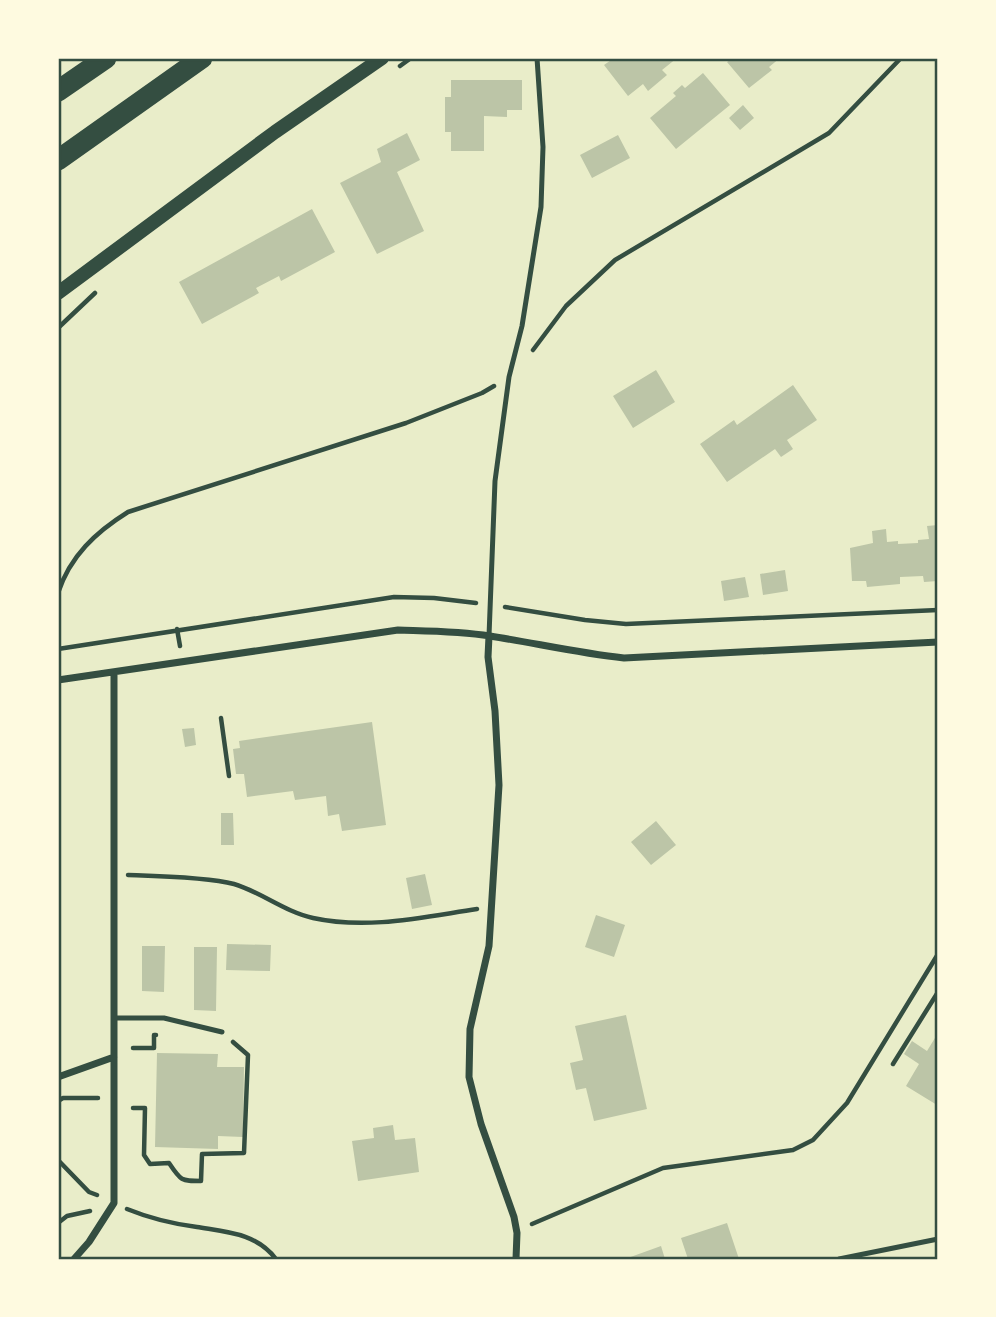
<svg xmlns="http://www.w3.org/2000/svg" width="996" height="1317" font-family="Jost,sans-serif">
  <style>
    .building { fill: #bcc5a7 }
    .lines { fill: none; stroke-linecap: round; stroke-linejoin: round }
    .path { stroke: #344e41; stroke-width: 4.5 }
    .service { stroke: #344e41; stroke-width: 5 }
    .minor { stroke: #344e41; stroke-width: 7 }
    .secondary { stroke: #344e41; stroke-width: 14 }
    .motorway { stroke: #344e41; stroke-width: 21 }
    .neatline { fill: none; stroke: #344e41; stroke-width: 2.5 }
  </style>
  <rect width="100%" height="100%" fill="#e9edc9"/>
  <!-- building -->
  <path class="building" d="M614,58H677L662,70L667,75L648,91L643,84L628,96L604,65Z
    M733,58H780L769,67L772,70L749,88L727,62Z
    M703,73L730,105L676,149L650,118L676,96L673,93L682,85L685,88Z
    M451,80H522V110H507V117L484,116V151H451V132H445V97H451Z
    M743,105L754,118L740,130L729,118Z
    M407,133L420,160L397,172L424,231L377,254L340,183L381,162L377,149Z
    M618,135L630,158L592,178L580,155Z
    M312,209L335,252L281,281L279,276L256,288L259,293L202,324L179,282Z
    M656,370L675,402L633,428L613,396Z
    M793,385L817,420L787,440L793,449L781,457L775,449L727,482L700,444L734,420L737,425Z
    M938,525V581L924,582L923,576L900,577V584L867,587L866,581H852L850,548L873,543L872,531L886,529L887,542L898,541V544L918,543V540L929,539L927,526Z
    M785,570L788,591L763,595L760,574Z
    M745,577L749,597L724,601L721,581Z
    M372,722L386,825L342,831L339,814L328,816L326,796L295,800L293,791L247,797L244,774H236L233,749L240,748L239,741Z
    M194,728L196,745L185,747L182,729Z
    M221,813H233L234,845H221Z
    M656,821L676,845L651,865L631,842Z
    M425,874L432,905L412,909L406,878Z
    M596,915L625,925L614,957L585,947Z
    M227,944L271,945L270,971L226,970Z
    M142,946H165L164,992L142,991Z
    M194,947H217L216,1011L194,1010Z
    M626,1015L647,1109L594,1121L586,1088L576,1090L570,1063L583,1060L575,1026Z
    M938,1033V1102L937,1105L906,1086L919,1064L904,1054L912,1041L927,1051Z
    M157,1053L218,1054L217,1067H244L243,1137L218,1136V1149L155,1147Z
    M393,1125L395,1140L415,1138L419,1172L358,1181L352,1141L374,1138L373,1128Z
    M727,1223L739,1259H688L681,1238Z
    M661,1246L665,1259H625Z"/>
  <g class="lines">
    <!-- path -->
    <path class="path" d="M400,66L411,58
      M58,328L95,293
      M533,350L566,306L615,260L829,133L901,58
      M58,593C70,556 96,532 128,512L406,423L482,393L494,386
      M505,607L585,620L626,624L938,610
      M177,629L180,646
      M58,649L394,597L434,598L476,603
      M221,718L229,776
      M128,875C157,876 207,877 234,884C261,892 285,912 313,918C368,930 423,917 477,909
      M133,1048H154V1035H156
      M893,1064L938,992
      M58,1101L63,1098H98
      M133,1108H145L144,1155L150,1164L169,1163C181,1181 181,1181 201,1181L202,1154L244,1153L248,1055L233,1042
      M58,1160L89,1192L97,1195
      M127,1209C149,1218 174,1224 197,1227C227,1232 256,1233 276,1259
      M58,1223L67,1216L90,1211
      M532,1224L663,1168L793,1150L813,1140L847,1103L938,954"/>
    <!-- service -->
    <path class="service" d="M489,636L495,481L509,377L522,326L541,207L543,147L537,58
      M114,1018H164L222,1032
      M839,1259L938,1239"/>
    <!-- minor -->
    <path class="minor" d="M489,636L488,657L495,711L499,785L489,946L470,1029L469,1077L481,1124L514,1217L517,1233L516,1259
      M58,680L398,630C429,631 459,631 490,636C535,643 578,653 624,658L938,642
      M58,1077L114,1057
      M74,1259L89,1242L114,1203V673"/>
    <!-- secondary -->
    <path class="secondary" d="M58,293L275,132L382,58"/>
    <!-- motorway -->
    <path class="motorway" d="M58,91L106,58
      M58,160L202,58"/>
  </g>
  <!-- border -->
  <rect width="996" height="1317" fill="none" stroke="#fefae0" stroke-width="119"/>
  <rect x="60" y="60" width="876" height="1198" class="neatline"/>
</svg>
